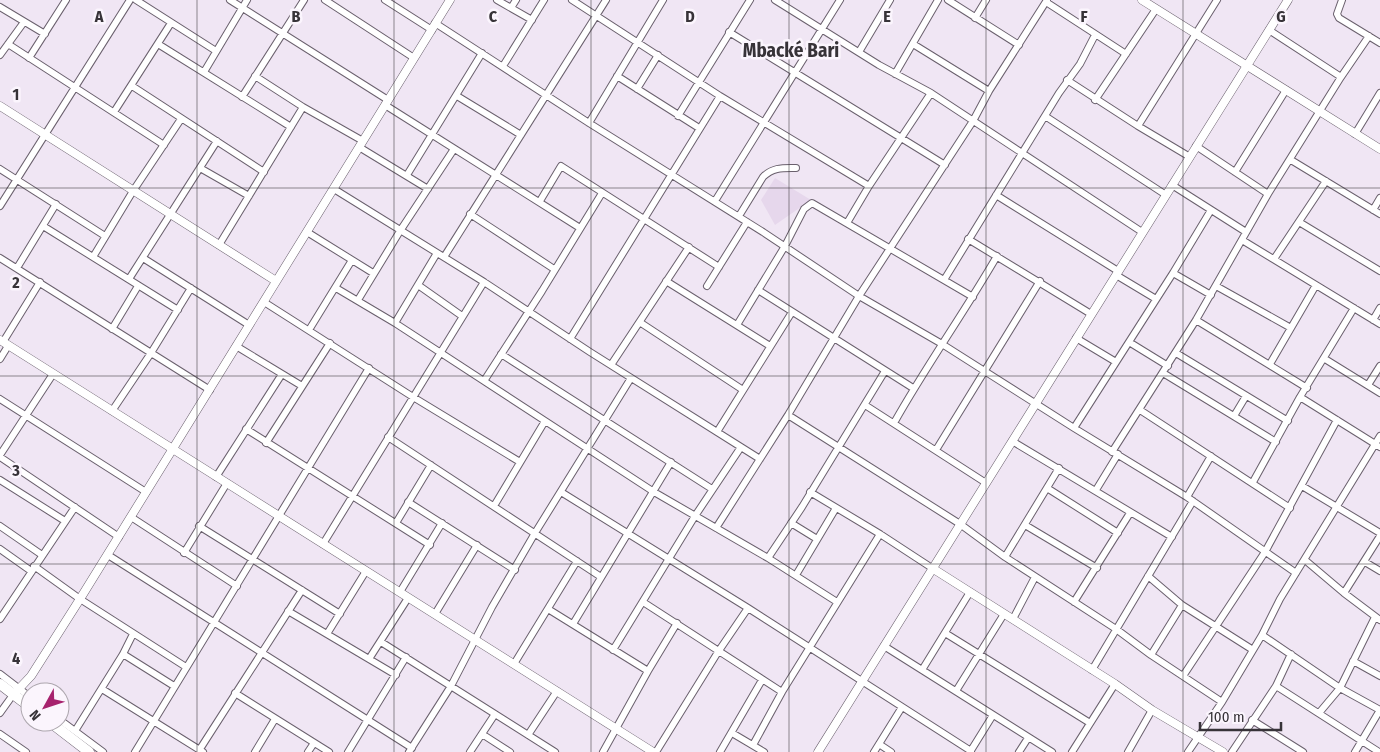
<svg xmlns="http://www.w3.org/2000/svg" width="1380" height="752" font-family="'Fira Sans Condensed',sans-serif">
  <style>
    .built { fill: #e6d7ec }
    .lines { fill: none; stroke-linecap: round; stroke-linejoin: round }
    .minor-casing { stroke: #6a606d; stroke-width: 8 }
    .tertiary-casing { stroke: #6a606d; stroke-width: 9 }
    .primary-casing { stroke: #6a606d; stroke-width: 11 }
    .minor { stroke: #fff; stroke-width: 6 }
    .tertiary { stroke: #fff; stroke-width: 8 }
    .primary { stroke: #fff; stroke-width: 10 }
    .grid { fill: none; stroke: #373338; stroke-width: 1; stroke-opacity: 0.55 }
    .labels { text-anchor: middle; stroke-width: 5; stroke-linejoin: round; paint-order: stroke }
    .district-label { font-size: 19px; font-weight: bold; fill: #373338; stroke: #fbf5fd }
    .grid-label { font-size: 16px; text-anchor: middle; font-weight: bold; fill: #373338; stroke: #fbf5fd; stroke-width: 5; stroke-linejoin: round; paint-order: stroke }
  </style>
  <rect width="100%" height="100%" fill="#f0e6f4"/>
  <!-- built -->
  <path class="built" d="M775,178L811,200L775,225L761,200Z"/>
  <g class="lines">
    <!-- minor casing -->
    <g class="minor-casing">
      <path id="minor" d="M136,0L216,51
        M230,0L388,100
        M325,0L414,58
        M385,0L432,30
        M497,0L532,20
        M572,0L720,96L869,186
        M775,0L879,65L931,93
        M948,0L1019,45
        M1342,0L1337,14L1339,18L1380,43
        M1046,2L1126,54
        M0,7L45,34
        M511,8L516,0
        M975,18L986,0
        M435,23L589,123L763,232L859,296L942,344L1074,428L1187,497L1296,573
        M1269,30L1341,77
        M729,32L945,165
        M8,44L164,145
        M158,44L291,127
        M913,44L989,91
        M859,52L890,0
        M0,55L24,22
        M29,58L66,0
        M503,66L544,0
        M204,72L247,0
        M895,74L938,0
        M255,76L303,107L363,141
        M617,76L699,128
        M1067,80L1138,126L1190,157
        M132,86L264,172
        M637,89L658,55
        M457,96L521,135
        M242,97L304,0
        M1095,100L1156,9
        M385,105L580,228
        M114,112L171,23
        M678,116L750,0
        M1045,116L1166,195
        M589,123L663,0
        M1138,126L1217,0
        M1355,134L1380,93
        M1196,146L1268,194
        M359,147L428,189
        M1291,160L1380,214
        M200,168L249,196
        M0,169L105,236
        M1235,172L1286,90
        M407,175L482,53
        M1172,185L1246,232
        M334,189L484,282L590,352L760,459
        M996,195L1118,271
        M540,201L561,166L719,267
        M715,201L840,0
        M0,206L130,0
        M1373,210L1380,198
        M470,214L554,269
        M739,216L763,177C773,167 783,168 796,168
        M1299,222L1380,271
        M847,223L869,186L931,93L1142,232
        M43,226L178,310
        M307,232L373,273
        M968,239L1091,314
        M1242,240L1380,324
        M219,245L303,107
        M93,257L133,191L181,119
        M444,257L606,0
        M0,258L210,390
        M143,258L249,325
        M1274,259L1326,181
        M17,268L56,204
        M1173,273L1211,295
        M1116,275L1156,299
        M129,279L217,141
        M944,280L1059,93L1080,64L1095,35
        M666,281L770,346
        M418,285L462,316
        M707,286L747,222
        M1216,286L1291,328
        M336,288L395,323L654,492L768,558L837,602
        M758,290L913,388
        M358,300L400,231L454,149
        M264,302L413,397L520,462
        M1196,320L1307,388
        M1373,320L1380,308
        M395,323L437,253
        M641,323L743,390
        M737,325L785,246L804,209L812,203L973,297
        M112,329L138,286
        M309,330L352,260
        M1076,338L1116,362
        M570,339L720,96
        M3,342L40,282
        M1129,342L1168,366
        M236,346L302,386
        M1176,353L1288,421
        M501,354L712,489
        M0,359L8,346
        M1325,359L1380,393
        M1270,364L1316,285
        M611,365L689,247
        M1163,373L1276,442
        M484,381L542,291L602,193
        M1368,385L1380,366
        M1300,397L1380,447
        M0,399L146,492
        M865,405L986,483
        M1140,410L1290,508
        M112,411L151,353L191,288
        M788,415L960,524L1005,557L1116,629L1151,655L1222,702
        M1234,416L1246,396
        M894,423C926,366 964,313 997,256
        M1074,428L1173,273L1211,210
        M246,429L430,545
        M717,432L792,312
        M388,437L601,577
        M1012,441L1172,537
        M266,443L330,343
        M936,450L1040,281
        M1112,452L1196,320L1268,194L1341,77L1369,36
        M0,455L53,374
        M0,457L119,537
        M216,477L282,374
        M0,480L65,521
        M1253,482L1300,397L1354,308
        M1302,486L1380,533
        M1047,488L1118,533
        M1096,490L1118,454
        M561,492L748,608L971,751
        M810,492L880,534L932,568
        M1187,497L1211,456
        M408,502L515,570
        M494,506L545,421
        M131,517L237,586
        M396,523L431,465
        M791,523L817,539
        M1025,525L1097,568
        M0,526L42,555
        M199,526L340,614
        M716,528L788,415L859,296L973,121L989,91L1047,0
        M323,544L484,282
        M0,549L31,571
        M184,553L227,483
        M108,555L412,748
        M1005,557L1059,468
        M768,558L802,507L885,371
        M1305,560L1344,593L1380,620
        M1365,562L1380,571
        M34,566L80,599L186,667
        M796,575L836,508
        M1148,576L1182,605L1253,650
        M400,592L442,523
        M1344,593L1380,536
        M643,602L782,692
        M1074,602L1130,513
        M548,609L648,671
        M288,611L396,675
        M435,614L477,545
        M0,619L75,507
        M1013,619L1035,577
        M573,624L671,462
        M945,633L1090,723
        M327,634L366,571
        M1262,635L1340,688L1380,710
        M381,642L555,752
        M884,646L1052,752
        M613,650L695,516L741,447
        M123,654L174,686
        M1151,655L1182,605
        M369,659L408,598
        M1353,661L1380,676
        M514,664L577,561
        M922,670L970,592
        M1092,670L1193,501
        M0,674L30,697
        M1183,676L1265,552L1337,420
        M1276,686L1379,752
        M102,689L203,752
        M956,691L1004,614
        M235,693L329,752
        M0,713L10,699
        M1319,713L1340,688L1375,617
        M60,720L103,752
        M1252,720L1303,752
        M75,731L123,654L133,634
        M732,733L764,752
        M0,734L26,752
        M482,734L510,752
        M528,735L557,691
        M879,744L891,752
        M753,745L782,692L880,534
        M200,749L302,590
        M135,752L369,368
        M255,752L275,719
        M308,752L314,743
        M348,752L406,657
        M409,752L451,686L492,607L535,533L631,378
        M470,752L495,714
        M603,752L648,671L677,623
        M656,752L718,652L748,608
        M720,752L762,680
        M874,752L902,707
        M970,752L993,715
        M1019,752L1028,738
        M1072,752L1115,684
        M1128,752L1152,710
        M1188,752L1222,702L1262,635L1280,599L1380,436
        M1232,752L1276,686L1291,654
        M1355,752L1380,710"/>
    </g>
    <!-- tertiary casing -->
    <g class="tertiary-casing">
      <path id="tertiary" d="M1142,0L1380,149
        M0,106L276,281
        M0,340L653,752
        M932,568L1115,684L1152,710L1223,752
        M14,694L31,676L80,599L450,0
        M818,752L1288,0"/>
    </g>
    <!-- primary casing -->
    <g class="primary-casing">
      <path id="primary" d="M0,684L30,707
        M50,722L89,752"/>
    </g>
    <!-- minor -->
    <use href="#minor" class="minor"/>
    <!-- tertiary -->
    <use href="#tertiary" class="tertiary"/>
    <!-- primary -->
    <use href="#primary" class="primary"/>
  </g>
  <!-- grid -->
  <path class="grid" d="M197,0V752M394,0V752M591,0V752M789,0V752M986,0V752M1183,0V752M0,188H1380M0,376H1380M0,564H1380"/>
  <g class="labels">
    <!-- district labels -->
    <g class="district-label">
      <text x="791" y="57">Mbacké Bari</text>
    </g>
  </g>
  <g class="grid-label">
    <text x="99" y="22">A</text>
    <text x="296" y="22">B</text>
    <text x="493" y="22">C</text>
    <text x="690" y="22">D</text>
    <text x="887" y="22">E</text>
    <text x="1084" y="22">F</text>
    <text x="1281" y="22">G</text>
    <text x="16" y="100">1</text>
    <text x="16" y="288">2</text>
    <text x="16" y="476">3</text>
    <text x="16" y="664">4</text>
  </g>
  <!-- north arrow -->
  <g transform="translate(45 707) rotate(230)"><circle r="24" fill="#fbf5fd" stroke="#ada7ae"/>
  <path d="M0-4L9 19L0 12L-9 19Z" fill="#a7226e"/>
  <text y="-8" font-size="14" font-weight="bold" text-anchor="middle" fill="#373338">N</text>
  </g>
  <!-- scale -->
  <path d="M1200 722v8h81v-8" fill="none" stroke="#373338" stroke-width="2.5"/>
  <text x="1208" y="722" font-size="15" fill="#373338" stroke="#fbf5fd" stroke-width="4" paint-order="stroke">100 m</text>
</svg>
